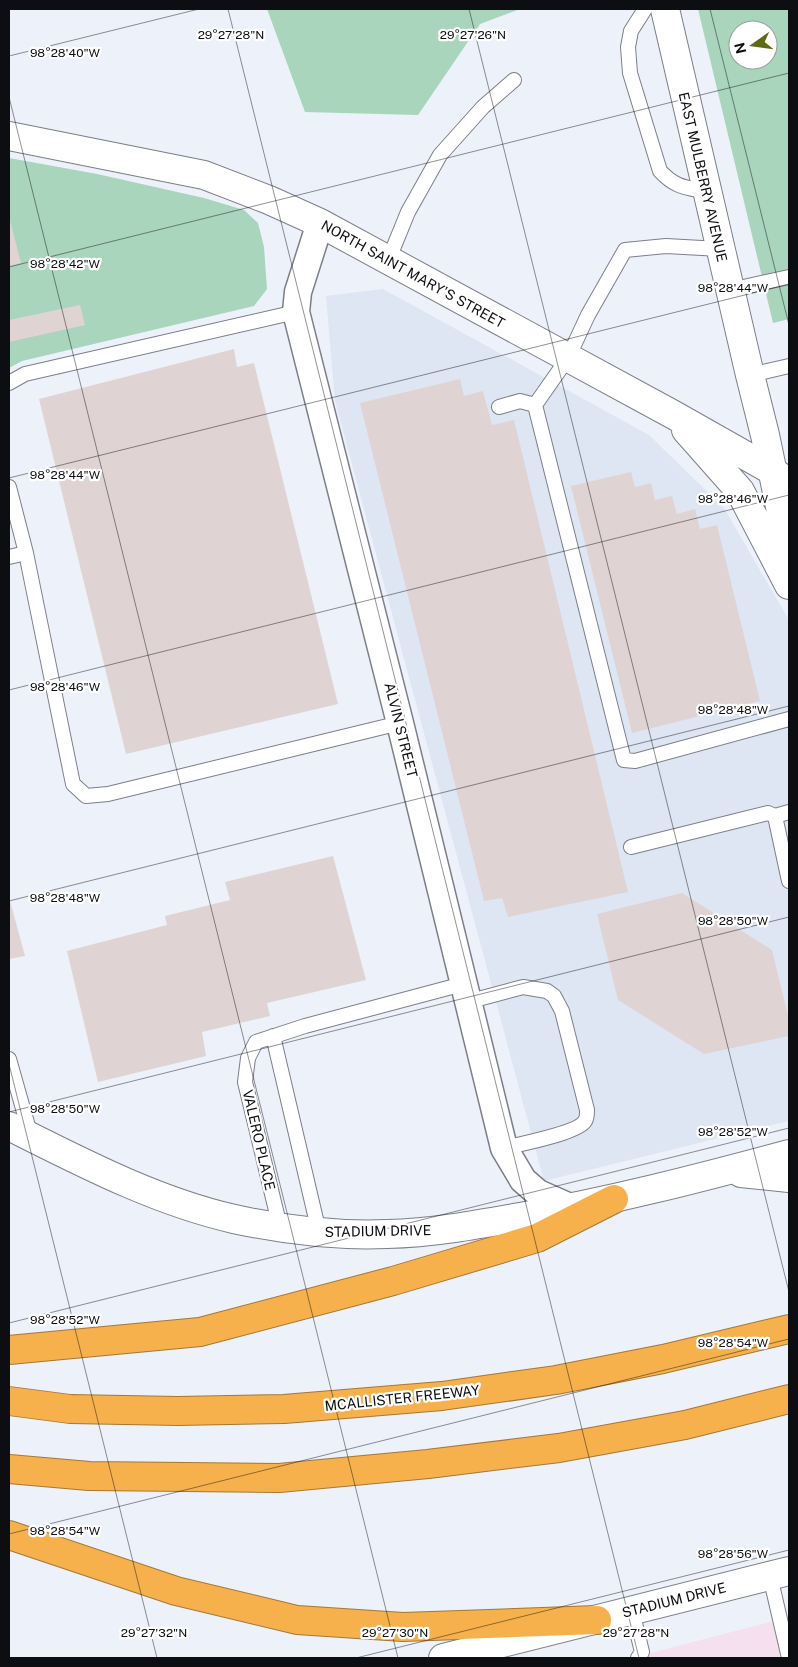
<svg xmlns="http://www.w3.org/2000/svg" width="798" height="1667" font-family="'Public Sans',sans-serif">
  <style>
    .built { fill: #dee5f3 }
    .education { fill: #f4e0ef }
    .green { fill: #a8d5bb; fill-rule: evenodd }
    .building { fill: #dfd4d3 }
    .lines { fill: none; stroke-linecap: round; stroke-linejoin: round }
    .service-casing { stroke: #7c7f87; stroke-width: 16 }
    .minor-casing { stroke: #7c7f87; stroke-width: 29 }
    .tertiary-casing { stroke: #7c7f87; stroke-width: 30 }
    .secondary-casing { stroke: #7c7f87; stroke-width: 30 }
    .motorway-casing { stroke: #a47837; stroke-width: 30 }
    .service { stroke: #fff; stroke-width: 14 }
    .minor { stroke: #fff; stroke-width: 26 }
    .tertiary { stroke: #fff; stroke-width: 28 }
    .secondary { stroke: #fff; stroke-width: 28 }
    .motorway { stroke: #f6b14c; stroke-width: 28 }
    .ticks { fill: none; stroke: #0d0e11; stroke-width: 1; stroke-opacity: 0.45 }
    .labels { text-anchor: middle; stroke-width: 4.5; stroke-linejoin: round; paint-order: stroke }
    .street-label { font-size: 14px; fill: #0d0e11; stroke: #fff }
    .ticks-label { font-size: 12px; text-anchor: middle; fill: #0d0e11; stroke: #fff; stroke-width: 4.5; stroke-linejoin: round; paint-order: stroke }
  </style>
  <rect width="100%" height="100%" fill="#edf1f9"/>
  <!-- built -->
  <path class="built" d="M383,289L649,435L724,508L789,620V1121L544,1181L335,401L326,296Z"/>
  <!-- education -->
  <path class="education" d="M789,1617V1658H632Z"/>
  <!-- green -->
  <path class="green" d="M267,9H520L480,24L418,115L305,112Z
    M698,9H789V319L773,323ZM738,30H768V60H738Z
    M9,158L97,174L204,198L244,210L258,223L264,247L267,289L254,306L22,361L9,368Z"/>
  <!-- building -->
  <path class="building" d="M9,216L21,263L9,266Z
    M80,305L85,325L9,342V320Z
    M234,349L237,367L254,363L338,704L126,754L39,399Z
    M460,379L464,396L483,391L492,425L514,420L628,892L508,917L502,898L484,901L360,403Z
    M631,472L635,487L651,483L655,500L672,496L677,514L695,509L700,529L717,525L760,701L632,733L571,486Z
    M333,856L366,980L267,1003L270,1016L202,1032L206,1056L98,1082L67,951L167,925L165,916L230,900L225,882Z
    M682,893L772,950L789,1020V1036L704,1054L618,1000L597,914Z
    M9,897L25,956L9,959Z"/>
  <g class="lines">
    <!-- service casing -->
    <g class="service-casing">
      <path id="service" d="M645,9L631,31L628,47L630,73L660,171C676,188 685,187 707,192
        M720,249L666,246L625,250L588,315L568,358L535,405L624,760L635,761L789,719
        M388,261L408,212L440,155L483,107L514,80
        M730,290L789,277
        M750,375L789,366
        M9,383L25,374L296,312
        M499,407L520,401L535,405
        M9,487L26,553L9,557
        M26,553L73,784L86,796L108,794L400,723
        M775,816L789,812
        M631,847L768,813L775,816L789,881
        M467,1002L523,987L547,991L554,996L562,1011L587,1110C587,1113 587,1118 585,1121C578,1133 520,1144 504,1148
        M273,1036L319,1232
        M9,1059L31,1137
        M280,1227L245,1082L248,1058L256,1042L305,1026L463,984
        M770,1576L789,1658
        M632,1611L642,1652L638,1658"/>
    </g>
    <!-- minor casing -->
    <g class="minor-casing">
      <path id="minor" d="M320,223L298,292L296,312L400,723L504,1148L523,1180L538,1193L572,1208"/>
    </g>
    <!-- tertiary casing -->
    <g class="tertiary-casing">
      <path id="tertiary" d="M665,9L750,375L765,435L789,550
        M9,136L204,175L269,200L320,223L672,414L771,470L789,483
        M686,430L740,491L789,585"/>
    </g>
    <!-- secondary casing -->
    <g class="secondary-casing">
      <path id="secondary" d="M9,1126C81,1162 155,1201 234,1219C284,1230 336,1236 387,1234C432,1233 476,1225 520,1217C611,1201 700,1178 789,1154
        M741,1173L789,1178
        M443,1658L789,1571"/>
    </g>
    <!-- motorway casing -->
    <g class="motorway-casing">
      <path id="motorway" d="M9,1350L200,1332L393,1281L537,1238L614,1199
        M9,1401L70,1409L178,1411L284,1409L442,1396L556,1380L663,1359L789,1329
        M9,1469L89,1476L279,1478L428,1464L559,1448L685,1425L789,1399
        M9,1535L176,1591L297,1620L403,1627L597,1620"/>
    </g>
    <!-- service -->
    <use href="#service" class="service"/>
    <!-- minor -->
    <use href="#minor" class="minor"/>
    <!-- tertiary -->
    <use href="#tertiary" class="tertiary"/>
    <!-- secondary -->
    <use href="#secondary" class="secondary"/>
    <!-- motorway -->
    <use href="#motorway" class="motorway"/>
  </g>
  <!-- ticks -->
  <path class="ticks" d="M228,9L639,1658M469,9L789,1292M710,9L789,325M9,56L199,9M9,97L398,1658M9,267L789,73M9,478L789,284M9,690L789,495M9,901L789,706M9,1064L157,1658M9,1112L789,917M9,1323L789,1128M9,1534L789,1339M356,1658L789,1550"/>
  <g class="labels">
    <!-- street labels -->
    <g class="street-label">
      <text transform="translate(703 177) rotate(77)" y="5">EAST MULBERRY AVENUE</text>
      <text transform="translate(413 274) rotate(29)" y="5">NORTH SAINT MARY'S STREET</text>
      <text transform="translate(401 730) rotate(76)" y="5">ALVIN STREET</text>
      <text transform="translate(259 1140) rotate(77)" y="5">VALERO PLACE</text>
      <text transform="translate(378 1231) rotate(-1)" y="5">STADIUM DRIVE</text>
      <text transform="translate(402 1398) rotate(-6)" y="5">MCALLISTER FREEWAY</text>
      <text transform="translate(674 1600) rotate(-14)" y="5">STADIUM DRIVE</text>
    </g>
  </g>
  <g class="ticks-label">
    <text x="231" y="39">29°27'28"N</text>
    <text x="473" y="39">29°27'26"N</text>
    <text x="65" y="57">98°28'40"W</text>
    <text x="65" y="268">98°28'42"W</text>
    <text x="733" y="292">98°28'44"W</text>
    <text x="65" y="479">98°28'44"W</text>
    <text x="733" y="503">98°28'46"W</text>
    <text x="65" y="691">98°28'46"W</text>
    <text x="733" y="714">98°28'48"W</text>
    <text x="65" y="902">98°28'48"W</text>
    <text x="733" y="925">98°28'50"W</text>
    <text x="65" y="1113">98°28'50"W</text>
    <text x="733" y="1136">98°28'52"W</text>
    <text x="65" y="1324">98°28'52"W</text>
    <text x="733" y="1347">98°28'54"W</text>
    <text x="65" y="1535">98°28'54"W</text>
    <text x="733" y="1558">98°28'56"W</text>
    <text x="154" y="1637">29°27'32"N</text>
    <text x="395" y="1637">29°27'30"N</text>
    <text x="636" y="1637">29°27'28"N</text>
  </g>
  <!-- border -->
  <rect width="798" height="1667" fill="none" stroke="#0d0e11" stroke-width="20"/>
  <!-- north arrow -->
  <g transform="translate(753 45) rotate(256)"><circle r="24" fill="#ffffff" stroke="#9e9fa0"/>
  <path d="M0-4L9 19L0 12L-9 19Z" fill="#5d6a12"/>
  <text y="-8" font-size="14" font-weight="bold" text-anchor="middle" fill="#0d0e11">N</text>
  </g>
</svg>
